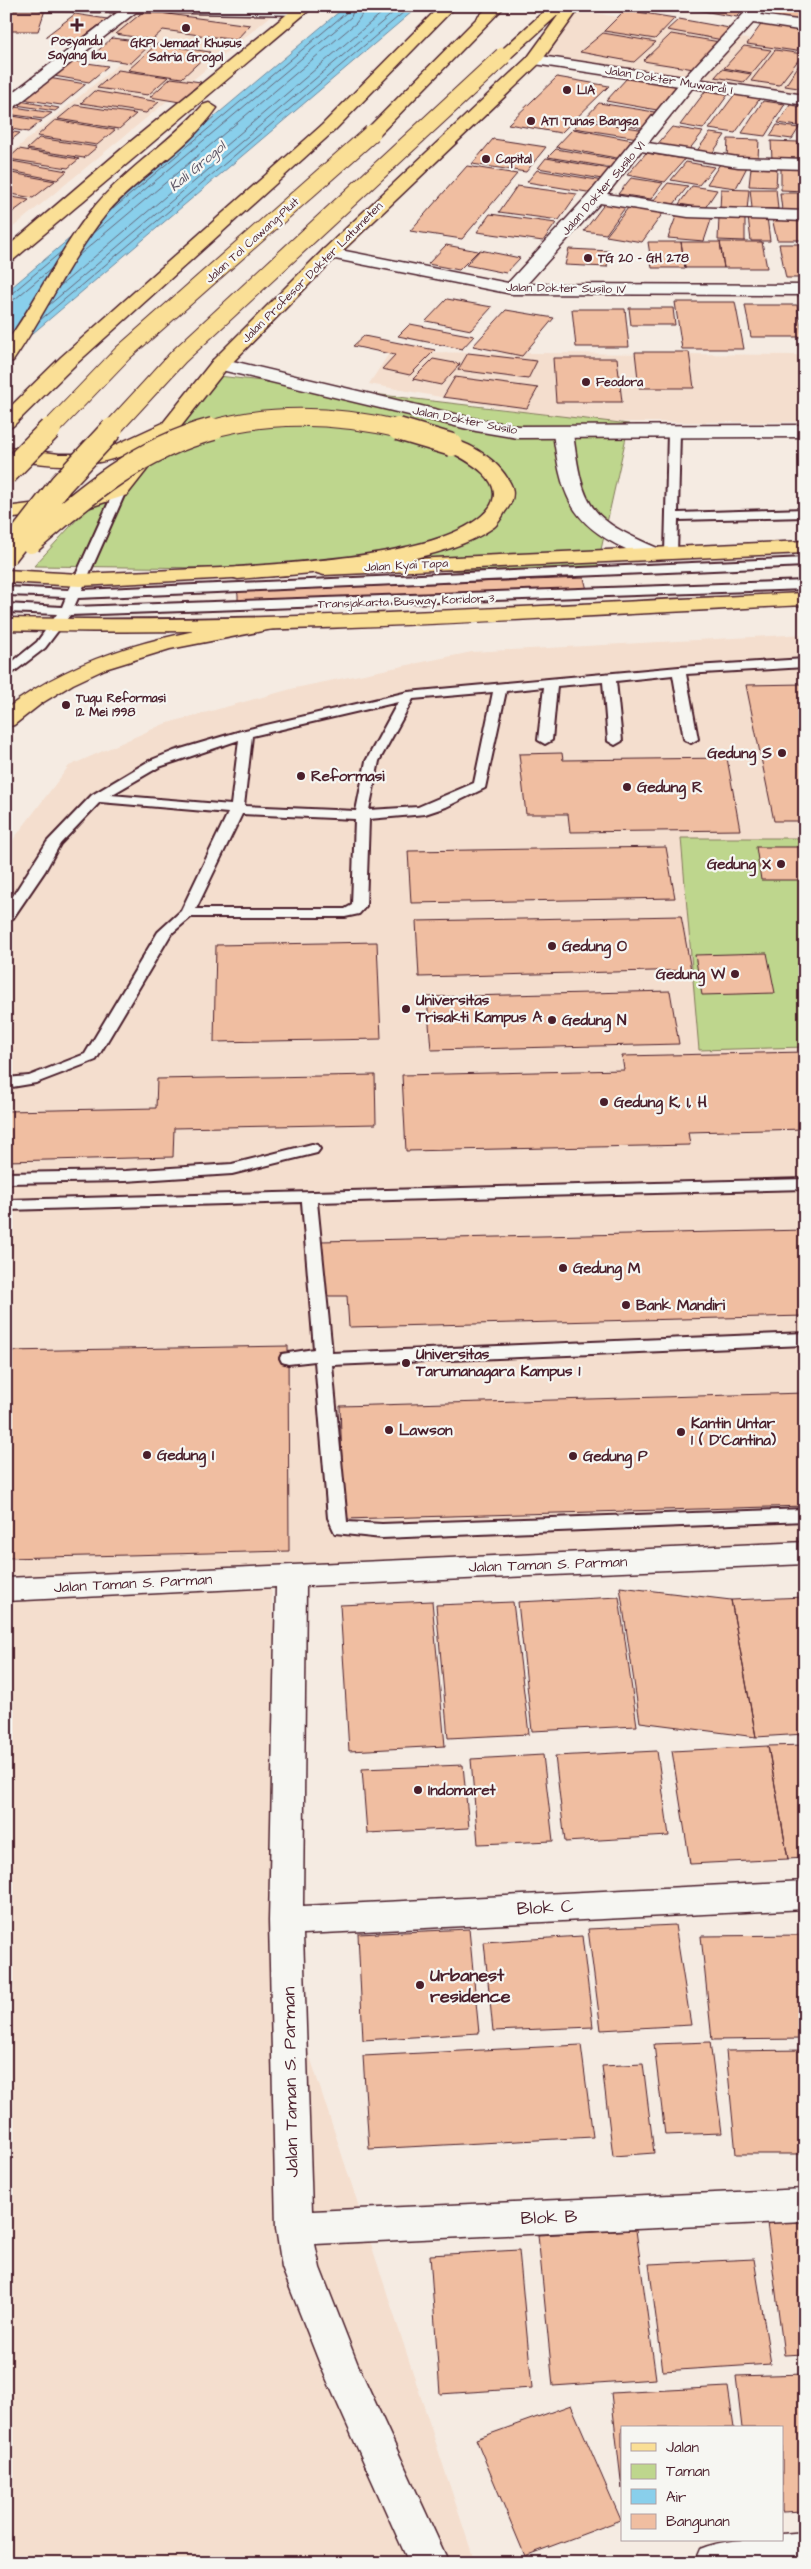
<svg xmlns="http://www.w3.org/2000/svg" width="811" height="2569" font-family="'Architects Daughter',sans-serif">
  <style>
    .built { fill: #f4dece }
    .green { fill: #bed68d; stroke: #847a5c }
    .water { fill: #89cfeb; stroke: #70899e }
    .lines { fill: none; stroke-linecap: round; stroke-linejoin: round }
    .shore { stroke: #636578; stroke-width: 1 }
    .building { fill: #f0bea1; stroke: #4a1f2b }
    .lane-casing { stroke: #4a1f2b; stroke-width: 4 }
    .street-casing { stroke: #4a1f2b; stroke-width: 3 }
    .secondary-casing { stroke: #4a1f2b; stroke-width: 3 }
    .primary-casing { stroke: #4a1f2b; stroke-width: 3 }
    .highway-casing { stroke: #4a1f2b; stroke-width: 3 }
    .lane { fill: #f6f6f2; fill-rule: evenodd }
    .street { fill: #f6f6f2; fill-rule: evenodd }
    .secondary { fill: #f6f6f2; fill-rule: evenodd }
    .primary { fill: #fadf96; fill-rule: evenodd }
    .highway { fill: #fadf96; fill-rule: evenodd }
    .highway-bridge-far1-casing { stroke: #4a1f2b; stroke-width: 19; stroke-linecap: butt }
    .highway-bridge-casing { stroke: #4a1f2b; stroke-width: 25; stroke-linecap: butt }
    .highway-bridge-far1 { stroke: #fadf96; stroke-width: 17 }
    .highway-bridge { stroke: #fadf96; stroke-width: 22 }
    .poi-dot { fill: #4a1f2b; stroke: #f6f6f2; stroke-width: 2 }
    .labels { text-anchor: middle; stroke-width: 4.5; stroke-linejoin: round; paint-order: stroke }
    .far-poi-label { font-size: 12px; font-weight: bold; fill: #4a1f2b; stroke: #f6f6f2; text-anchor: start }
    .far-street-label { font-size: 12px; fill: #4a1f2b; stroke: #f6f6f2 }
    .far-water-label { font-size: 14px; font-style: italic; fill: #5d5465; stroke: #f6f6f2 }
    .poi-label { font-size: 15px; font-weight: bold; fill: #4a1f2b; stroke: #f6f6f2; text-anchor: start }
    .street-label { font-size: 15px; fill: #4a1f2b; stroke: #f6f6f2 }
    .near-street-label { font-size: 18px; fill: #4a1f2b; stroke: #f6f6f2 }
    .near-poi-label { font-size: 18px; font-weight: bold; fill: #4a1f2b; stroke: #f6f6f2; text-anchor: start }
  </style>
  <rect width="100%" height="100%" fill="#f5ebe2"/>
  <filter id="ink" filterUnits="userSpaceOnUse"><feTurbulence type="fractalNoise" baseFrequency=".02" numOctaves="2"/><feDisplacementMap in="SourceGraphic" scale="10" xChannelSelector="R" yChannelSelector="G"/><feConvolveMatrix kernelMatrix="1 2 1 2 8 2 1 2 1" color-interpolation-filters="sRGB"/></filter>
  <g filter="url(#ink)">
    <!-- built -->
    <path class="built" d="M130,6H283L6,233V157L147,41L98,32Z
      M577,10L805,49V104L534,60Z
      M390,352L805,355V422H578L369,384Z
      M805,634V1553L271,1584L298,2020L475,2563H6V849L69,766L164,724L295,688L472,652Z"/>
    <!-- green -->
    <path class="green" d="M210,375L629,424L596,572L34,566Z
      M681,838H805V1047L699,1050Z"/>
    <!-- water -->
    <path class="water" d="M346,6H419L6,356V292Z"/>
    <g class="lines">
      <!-- shore -->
      <path class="shore" d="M113,209L347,12L349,6
        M93,233L351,17L355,6
        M78,256L356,23L361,16L363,6
        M60,286L390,6
        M6,295L11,294L61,252
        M6,301L15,299L51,269
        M49,305L401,6
        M39,321L411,6"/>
    </g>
    <!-- building -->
    <path class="building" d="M674,6H747L737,17Z
      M778,6L805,9V24L769,20Z
      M9,10H45L38,31H6Z
      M625,10L675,18L655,39L604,31Z
      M144,11L175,15L250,25L236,40L163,30L152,40L116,34Z
      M75,14L107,19L78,41L46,36Z
      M679,19L735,29L723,40L667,30Z
      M763,22L805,28V39L796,51L747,44Z
      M603,33L656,42L634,62L580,52Z
      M671,34L720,42L694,69L643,61Z
      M112,38L152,43L131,63L91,57Z
      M157,44L210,52L182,78L128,70Z
      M744,46L771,50L752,73L724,68Z
      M775,50L803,54L779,85L751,81Z
      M805,56V89L785,86Z
      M73,61L108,66L89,82L54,76Z
      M722,69L751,74L744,82L715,77Z
      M118,70L168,77L148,95L97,88Z
      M557,77L609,86L561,133L508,124Z
      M48,78L86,84L61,105L22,99Z
      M171,78L201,82L180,102L150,97Z
      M627,78L678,86L657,110L606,101Z
      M707,89L730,92L703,129L680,125Z
      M94,91L159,102L146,113L81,103Z
      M735,94L761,97L735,133L709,129Z
      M20,101L59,108L55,111L16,105Z
      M763,101L785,104L765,136L742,133Z
      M599,103L661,113L646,128L585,118Z
      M75,105L136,114L119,129L58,119Z
      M790,105L805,107L804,127L778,123Z
      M15,107L52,113L43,119L7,114Z
      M6,115H7L42,121L28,132L6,128Z
      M55,120L115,130L97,145L37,136Z
      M582,120L645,130L638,138L574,128Z
      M777,125L799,128L792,139L770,136Z
      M672,127L703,132L688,151L656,146Z
      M573,129L638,141L622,159L556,147Z
      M6,131L20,133L6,144Z
      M710,133L725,135L711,155L696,152Z
      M39,138L97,147L84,158L27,149Z
      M493,139L546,147L526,172L472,164Z
      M728,139L759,140L758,158L727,157Z
      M771,141L798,142L799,160L772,159Z
      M19,149L79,159L68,168L8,159Z
      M556,149L621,160L614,168L548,157Z
      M646,153L685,159L665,182L627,175Z
      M546,158L611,169L602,179L538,168Z
      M6,160L67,171L57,180L6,170Z
      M686,162L714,167L699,185L671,180Z
      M720,164L747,167L736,188L707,184Z
      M467,166L517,174L462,239L410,231Z
      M751,168L777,169L776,187L749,186Z
      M781,168L805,169V191L781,190Z
      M537,170L603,181L593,193L527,182Z
      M6,172L55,181L33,198L6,193Z
      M631,178L663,183L651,199L618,194Z
      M668,183L688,186L674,204L653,201Z
      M517,186L577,194L559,220L499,212Z
      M692,186L717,190L705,208L679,204Z
      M721,189L749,190L747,210L720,209Z
      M750,189H776L778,209L752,208Z
      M780,193H805V211L782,210Z
      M6,196L29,200L6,217Z
      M606,202L627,205L606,234L584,231Z
      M628,208L663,213L642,242L606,236Z
      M490,214L556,223L543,241L477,232Z
      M677,214L712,217L704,241L668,238Z
      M719,217L745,218V241L718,240Z
      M748,217H767L770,241H751Z
      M772,218H805V240H777Z
      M648,242H681L685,268H652Z
      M681,242H720L724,268H685Z
      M720,242H762L767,268H724Z
      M779,244H805V278H786Z
      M446,245L478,251L459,270L428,264Z
      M569,249L610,251L607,267L565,265Z
      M480,250L520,258L506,273L466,265Z
      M447,299L492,307L471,330L426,321Z
      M675,302H735L744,349H682Z
      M745,305H797L803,337H751Z
      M629,308H673L675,325H631Z
      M572,309H625L629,347H576Z
      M506,310L554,318L522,356L473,346Z
      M410,324L474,336L462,349L398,336Z
      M364,336L435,350L410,375L382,369L395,355L353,346Z
      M635,352H689L694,388H639Z
      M468,353L537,361L528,379L458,370Z
      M553,358H617L622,402H556Z
      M433,359L460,364L441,385L413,379Z
      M455,377L538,388L527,408L443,397Z
      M584,578L587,590L238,603V595L237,591Z
      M805,684V821H774L746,685Z
      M562,753L563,760L727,758L740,830L570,832L568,814H526L519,754Z
      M666,847L675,898L411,903L408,851Z
      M756,847H805V880H761Z
      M681,916L691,970L419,977L416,921Z
      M377,942L381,1039L214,1042L216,945Z
      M767,953L775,993L702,995L695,955Z
      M670,991L679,1044L431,1050L427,997Z
      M805,1052V1129L688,1132L690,1145L406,1151L402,1075L624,1070L622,1056Z
      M375,1075L376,1124L174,1128L173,1157L6,1161V1111L156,1108L157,1079Z
      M805,1230V1316L349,1327L347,1296H323L321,1241Z
      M288,1346L289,1551L6,1558V1351Z
      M805,1393V1506L344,1519L340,1406Z
      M620,1587L731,1600L756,1737L640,1722Z
      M619,1597L637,1726L532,1731L518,1602Z
      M805,1597V1734L756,1737L731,1600Z
      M432,1601L445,1746L349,1751L340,1605Z
      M513,1602L529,1734L448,1738L436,1605Z
      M805,1745V1858L788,1859L768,1746Z
      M768,1746L788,1859L690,1864L672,1751Z
      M657,1751L669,1836L565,1842L555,1756Z
      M543,1755L553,1841L478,1844L471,1759Z
      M463,1765L469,1828L367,1833L362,1769Z
      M675,1925L691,2025L601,2030L588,1929Z
      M469,1929L479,2033L363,2040L358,1934Z
      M803,1935L805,2039L712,2040L701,1936Z
      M582,1936L593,2027L493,2031L484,1942Z
      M710,2042L722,2133L665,2135L654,2044Z
      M581,2045L593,2137L369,2149L363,2056Z
      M805,2050V2154H736L726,2051Z
      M643,2064L654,2153L613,2156L602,2066Z
      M805,2222V2354L784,2355L767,2223Z
      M636,2230L656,2379L553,2386L538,2235Z
      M519,2250L532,2388L440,2394L430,2255Z
      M754,2259L771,2364L663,2371L649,2264Z
      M805,2374V2511L782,2512V2428H742L736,2376Z
      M728,2387L734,2428H622V2489L611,2393Z
      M571,2405L621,2520L525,2556L476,2439Z"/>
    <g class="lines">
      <!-- lane casing -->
      <g class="lane-casing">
        <path id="lane" d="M674,429L680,432L678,513L805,509V517L678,520L677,553L671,557L667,556L665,553L668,432Z
          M120,487L126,491L82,590L805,558V566L78,598L74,607L805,581V589L70,615L45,648L6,678V667L37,642L57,614L6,612V604L62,607L66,597L6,595V587L69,590L114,491Z
          M805,659V667L686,674L698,739L691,743L684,739L673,675L616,681L622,741L615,745L608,741L603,682L557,686L552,740L545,744L538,740L544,687L506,691L485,788L446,807L425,814L369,819L366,906L359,914L345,917H191L171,934L96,1060L36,1083L6,1088V1078L29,1076L85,1054L158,932L181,911L228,813L100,802L60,844L45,871L13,918L6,922V907L47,842L92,795L149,761L174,751L241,731L408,692L679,667ZM493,692L474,783L418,807L369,810L379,761L413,699ZM398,702L366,761L356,811L244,806L252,736ZM239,740L231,805L111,795L159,767ZM242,814L355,819L352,905L345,909H196Z
          M312,1144L317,1145L320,1149L317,1153L232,1174L125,1181L6,1183V1173L125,1171L232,1164Z
          M805,1179V1189L317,1202L332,1353L805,1333V1345L332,1365L347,1522L382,1524L805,1509V1521L382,1538L335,1533L328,1518L315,1361L288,1364L282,1362L280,1358L282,1354L314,1349L302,1202L6,1210V1200Z"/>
      </g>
      <!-- street casing -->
      <g class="street-casing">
        <path id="street" d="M36,6H305L310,10L302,15L136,12L12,109L6,111V98L118,12L43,11Z
          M751,6H767L760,15L805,21V31L753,23L694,86L648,143L738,157L805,159V169L738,167L641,151L607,194L688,207L805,211V221L688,217L600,203L527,284L805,285V295L512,294L330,258L324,257L321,253L324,249L330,248L508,283L590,193L682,80Z
          M563,427L570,429L573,433C583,511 590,519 662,550L665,554L662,558C649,562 638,554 626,549C568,523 561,491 553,433L556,429Z
          M805,1542V1564L306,1586L303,1906L805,1881V1909L303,1934L312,2211L805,2189V2221L315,2244L320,2268L358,2365L449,2563H409L322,2369L282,2268L276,2228L269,1921L276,1587L6,1601V1578Z
          M805,2532V2563H694L700,2549C727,2538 754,2540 782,2540V2534Z"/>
      </g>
      <!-- secondary casing -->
      <g class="secondary-casing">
        <path id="secondary" d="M534,55L805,95V105L528,63L526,60Z
          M220,358L476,419L518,426L805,425V437L518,438L476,431L213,368L211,364L213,360Z"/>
      </g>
      <!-- primary casing -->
      <g class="primary-casing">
        <path id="primary" d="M805,541V553L324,575L317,573L314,569L317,565L324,563Z
          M266,566L273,568L276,572L273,576L80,586L6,582V570L80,574Z
          M805,593V605C539,618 273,637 6,630V618C273,624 539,605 805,593Z"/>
      </g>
      <!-- highway casing -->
      <g class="highway-casing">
        <path id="highway" d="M297,6H314L12,261L6,262V248L124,147Z
          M440,6H456L334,131L75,365L13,426L6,428V411L61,357L322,125Z
          M489,6H505L378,136H366L364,133L366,130Z
          M550,6H577L576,13L540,63L336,257L227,368L127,495L81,510L6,519V507L78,498L113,487L145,446C96,471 59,467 6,459V447L59,454H85L111,447L163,423L213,360L324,249L528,57L560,13L509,59H497L495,56Z
          M209,103L217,108C188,150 140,175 107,213C70,258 46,313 13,361L6,362V343C38,299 60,248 95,206C127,168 170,142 203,105Z
          M452,439C474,445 498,461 509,481C516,492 513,502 505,512C502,517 498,524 494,527C437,568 308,573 238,579L231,577L228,573L231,569L238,567C297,562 453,556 489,508C509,480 464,459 445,449L442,445L445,441Z
          M271,618L278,620L282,624L278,628L170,649L105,669L73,684L42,703L14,725L6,727V709C83,650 177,632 271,618Z"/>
      </g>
      <!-- lane -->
      <use href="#lane" class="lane"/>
      <!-- street -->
      <use href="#street" class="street"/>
      <!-- secondary -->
      <use href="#secondary" class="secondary"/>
      <!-- primary -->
      <use href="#primary" class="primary"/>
      <!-- highway -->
      <use href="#highway" class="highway"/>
      <!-- highway-bridge-far1 casing -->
      <g class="highway-bridge-far1-casing">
        <path id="highway-bridge-far1" d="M49,430L123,353L372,133
          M111,430L179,356L503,56
          M208,430C273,411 339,415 403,430"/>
      </g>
      <!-- highway-bridge casing -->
      <g class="highway-bridge-casing">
        <path id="highway-bridge" d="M398,429L452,445
          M6,474L50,429
          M31,542C86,494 140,448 213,429
          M6,555L61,484L112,429"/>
      </g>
      <!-- highway-bridge-far1 -->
      <use href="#highway-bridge-far1" class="highway-bridge-far1"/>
      <!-- highway-bridge -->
      <use href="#highway-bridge" class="highway-bridge"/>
    </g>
  </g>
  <!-- markers -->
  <g class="poi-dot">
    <path d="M74.5 17.5h5v5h5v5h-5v5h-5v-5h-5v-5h5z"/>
    <circle cx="186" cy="28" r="5"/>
    <circle cx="567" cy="90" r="5"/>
    <circle cx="531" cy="121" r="5"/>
    <circle cx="486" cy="159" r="5"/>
    <circle cx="588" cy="258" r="5"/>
    <circle cx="586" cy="382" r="5"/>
    <circle cx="66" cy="705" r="5"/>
    <circle cx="782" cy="753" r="5"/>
    <circle cx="301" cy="776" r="5"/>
    <circle cx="627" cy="787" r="5"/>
    <circle cx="781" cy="864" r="5"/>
    <circle cx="552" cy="946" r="5"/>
    <circle cx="735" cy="974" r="5"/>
    <circle cx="406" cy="1009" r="5"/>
    <circle cx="552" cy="1020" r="5"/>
    <circle cx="604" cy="1102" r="5"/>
    <circle cx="563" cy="1268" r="5"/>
    <circle cx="626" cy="1305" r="5"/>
    <circle cx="406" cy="1363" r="5"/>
    <circle cx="389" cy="1430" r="5"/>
    <circle cx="681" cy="1432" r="5"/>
    <circle cx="147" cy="1455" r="5"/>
    <circle cx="573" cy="1456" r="5"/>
    <circle cx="418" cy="1790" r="5"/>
    <circle cx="420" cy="1985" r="5"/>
  </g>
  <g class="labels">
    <!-- far-poi labels -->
    <g class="far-poi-label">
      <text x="77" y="45" text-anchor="middle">Posyandu<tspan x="77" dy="14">Sayang Ibu</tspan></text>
      <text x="186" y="47" text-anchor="middle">GKPI Jemaat Khusus<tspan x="186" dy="14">Satria Grogol</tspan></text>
      <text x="577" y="94">LIA</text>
      <text x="541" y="125">ATI Tunas Bangsa</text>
      <text x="496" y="163">Capital</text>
      <text x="598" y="262">TG 20 - GH 278</text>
      <text x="596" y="386">Feodora</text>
      <text x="76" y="702">Tugu Reformasi<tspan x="76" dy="14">12 Mei 1998</tspan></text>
    </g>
    <!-- far-street labels -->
    <g class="far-street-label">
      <text transform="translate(669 80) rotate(9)" y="4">Jalan Dokter Muwardi I</text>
      <text transform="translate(603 188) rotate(-49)" y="4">Jalan Dokter Susilo VI</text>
      <text transform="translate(252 240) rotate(-42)" y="4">Jalan Tol Cawang–Pluit</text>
      <text transform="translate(312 272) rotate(-45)" y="4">Jalan Profesor Dokter Latumeten</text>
      <text transform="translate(566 288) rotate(1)" y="4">Jalan Dokter Susilo IV</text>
      <text transform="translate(465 420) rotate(11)" y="4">Jalan Dokter Susilo</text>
      <text transform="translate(406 565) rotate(-3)" y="4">Jalan Kyai Tapa</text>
      <text transform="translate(406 601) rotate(-2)" y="4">Transjakarta Busway Koridor 3</text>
    </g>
    <!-- far-water labels -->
    <g class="far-water-label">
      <text transform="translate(197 166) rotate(-40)" y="5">Kali Grogol</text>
    </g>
    <!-- poi labels -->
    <g class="poi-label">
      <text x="772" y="758" text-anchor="end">Gedung S</text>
      <text x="311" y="781">Reformasi</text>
      <text x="637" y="792">Gedung R</text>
      <text x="771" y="869" text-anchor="end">Gedung X</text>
      <text x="562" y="951">Gedung O</text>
      <text x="725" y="979" text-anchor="end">Gedung W</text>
      <text x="416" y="1005">Universitas<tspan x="416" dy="17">Trisakti Kampus A</tspan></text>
      <text x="562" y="1025">Gedung N</text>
      <text x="614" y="1107">Gedung K, I, H</text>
      <text x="573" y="1273">Gedung M</text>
      <text x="636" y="1310">Bank Mandiri</text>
      <text x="416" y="1359">Universitas<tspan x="416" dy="17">Tarumanagara Kampus 1</tspan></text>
      <text x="691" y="1428">Kantin Untar<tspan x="691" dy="17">1 ( D'Cantina)</tspan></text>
      <text x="399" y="1435">Lawson</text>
      <text x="157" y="1460">Gedung I</text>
      <text x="583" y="1461">Gedung P</text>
      <text x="428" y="1795">Indomaret</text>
    </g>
    <!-- street labels -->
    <g class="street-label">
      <text transform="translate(548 1564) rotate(-2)" y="5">Jalan Taman S. Parman</text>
      <text transform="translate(133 1583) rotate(-3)" y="5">Jalan Taman S. Parman</text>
    </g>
    <!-- near-street labels -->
    <g class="near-street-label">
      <text transform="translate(545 1907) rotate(-3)" y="6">Blok C</text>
      <text transform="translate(290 2082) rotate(-91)" y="6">Jalan Taman S. Parman</text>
      <text transform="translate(549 2217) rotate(-2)" y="6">Blok B</text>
    </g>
    <!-- near-poi labels -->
    <g class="near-poi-label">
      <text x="430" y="1981">Urbanest<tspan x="430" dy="21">residence</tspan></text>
    </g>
  </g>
  <!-- margin -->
  <rect width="811" height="2569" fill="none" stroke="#f6f6f2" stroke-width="25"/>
  <rect x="12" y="12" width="786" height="2544" fill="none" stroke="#4a1f2b" stroke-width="2" filter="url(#ink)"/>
  <!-- legend -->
  <rect x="621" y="2426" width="162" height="115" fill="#f6f6f2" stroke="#b1a0a2"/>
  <rect x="631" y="2443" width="25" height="8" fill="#fadf96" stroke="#b1a0a2"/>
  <text x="666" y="2452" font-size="15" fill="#4a1f2b">Jalan</text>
  <rect x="631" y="2464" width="25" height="15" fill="#bed68d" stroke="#b1a0a2"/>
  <text x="666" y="2476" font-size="15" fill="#4a1f2b">Taman</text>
  <rect x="631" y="2489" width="25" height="15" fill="#89cfeb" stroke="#b1a0a2"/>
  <text x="666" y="2502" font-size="15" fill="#4a1f2b">Air</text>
  <rect x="631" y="2514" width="25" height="15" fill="#f0bea1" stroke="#b1a0a2"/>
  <text x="666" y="2526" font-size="15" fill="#4a1f2b">Bangunan</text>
</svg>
